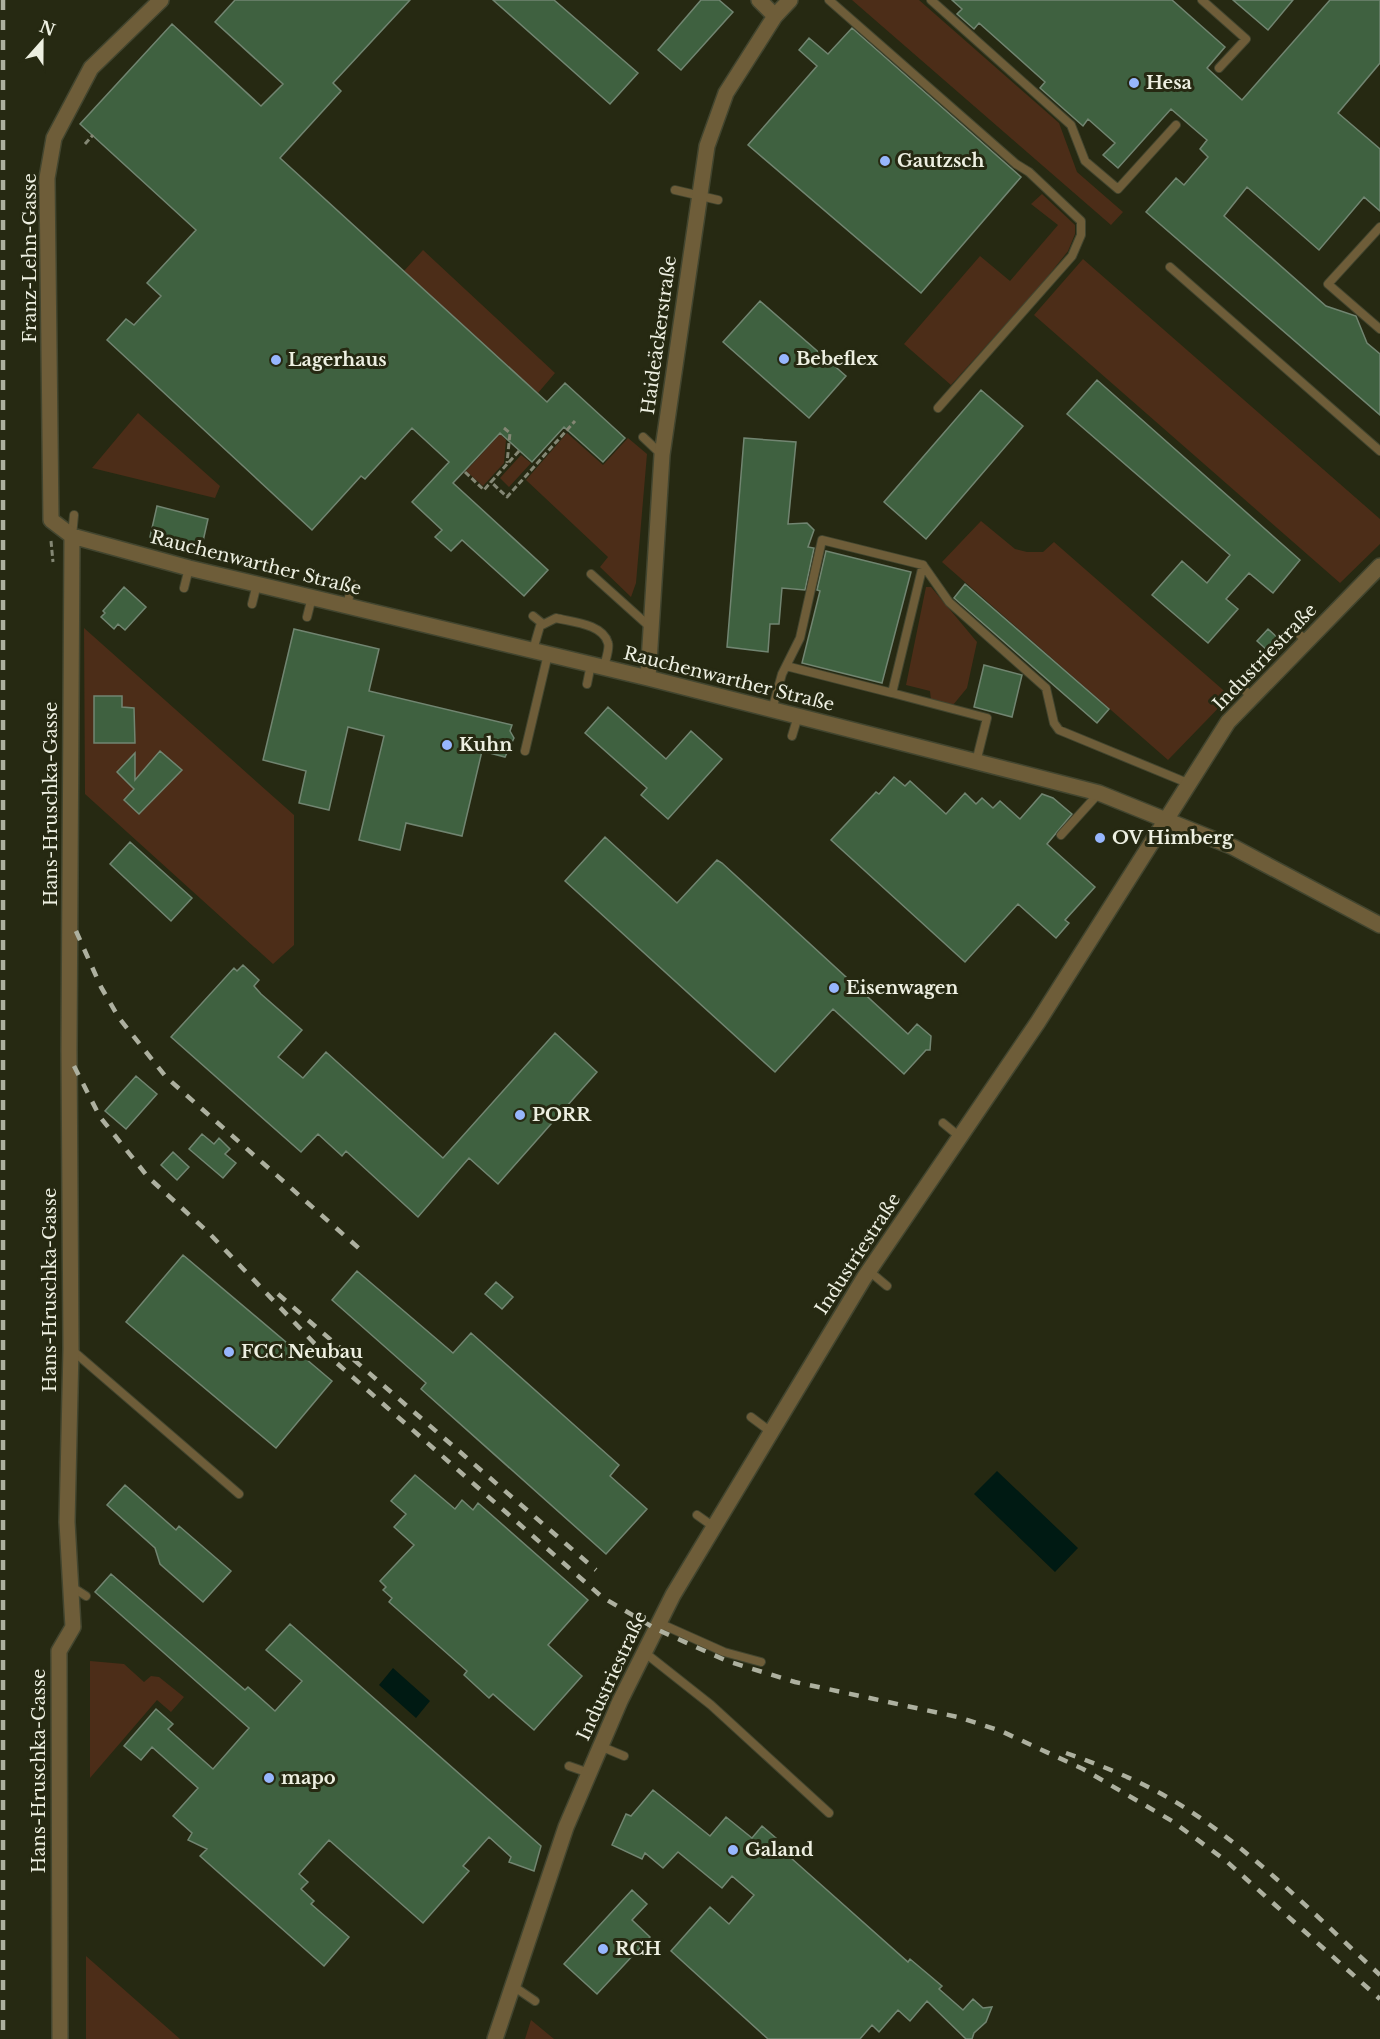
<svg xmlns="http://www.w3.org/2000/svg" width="1380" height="2039" font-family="'Libre Baskerville',serif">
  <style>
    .green { fill: #4c2d18 }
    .water { fill: #001a13 }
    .building { fill: #3f6140; stroke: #718571; stroke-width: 1.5 }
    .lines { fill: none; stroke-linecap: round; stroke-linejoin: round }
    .service-casing { stroke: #42452f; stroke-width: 10 }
    .minor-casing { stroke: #42452f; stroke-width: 18 }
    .path { stroke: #848774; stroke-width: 3; stroke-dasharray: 6 3; stroke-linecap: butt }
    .service { stroke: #6e5d39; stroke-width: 8 }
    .minor { stroke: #6e5d39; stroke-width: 15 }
    .rail { stroke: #adb09f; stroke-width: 4.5; stroke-dasharray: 10 10; stroke-linecap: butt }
    .poi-dot { fill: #97b6fd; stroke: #262912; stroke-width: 2 }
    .labels { text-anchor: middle; stroke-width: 6; stroke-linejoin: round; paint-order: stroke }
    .poi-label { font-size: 18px; font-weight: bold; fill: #edefe1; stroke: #262912; text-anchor: start }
    .street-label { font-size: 18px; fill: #edefe1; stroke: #262912 }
  </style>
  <rect width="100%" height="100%" fill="#262912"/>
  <!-- green -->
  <path class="green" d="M852,0H919L1059,123L1077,172L1123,212L1111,225Z
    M1042,194L1075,225V234L1068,251L1010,324L1005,325L951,385L904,344L980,256L1010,281L1058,225L1031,204Z
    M423,250L555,373L538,393L404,271Z
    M1083,259L1380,519V544L1340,583L1034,315Z
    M138,413L220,486L215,498L92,468Z
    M567,433L603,465L628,438L647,454L636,583L631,597L600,567L608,557L526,480Z
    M500,434L506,440L504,463L483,486L466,471Z
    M521,455L531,463L509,487L500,478Z
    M981,521L1015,549L1027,552H1043L1054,542L1230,696L1168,760L942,562Z
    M926,587H931L977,642L967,688L953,705L931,700L930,691L906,685Z
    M84,628L294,815V945L273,964L85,794Z
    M90,1661L124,1664L144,1682L151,1676L159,1677L184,1697L171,1712L157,1700L90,1778Z
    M86,1956L180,2039H86Z
    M531,2020L554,2039H525Z"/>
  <!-- water -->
  <path class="water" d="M997,1471L1078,1548L1055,1572L974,1494Z
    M393,1668L430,1701L416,1718L379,1685Z"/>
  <!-- building -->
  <path class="building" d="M235,0H410L333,83L341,91L280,158L547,402L565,383L625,438L603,462L564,427L532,462L500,433L453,483L548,570L524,596L462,540L451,551L435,537L442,530L412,502L449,462L412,428L365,479L361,476L312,530L107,340L126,319L134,325L161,296L147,283L196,230L80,124L172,24L261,106L283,84L215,22Z
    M493,0H554L638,73L610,104Z
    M701,0H719L733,12L681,70L658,50Z
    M952,0H1172L1225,47L1207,68L1242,100L1330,0H1380V63L1338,113L1380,149V211L1364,197L1319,250L1247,187L1224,216L1326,306L1356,316L1367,343L1380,354V415L1146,212L1176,178L1184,185L1208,157L1200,149L1207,140L1171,109L1118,168L1103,155L1115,143L1088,119L1083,126L1040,88L1045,82L979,23L974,29L957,14L962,9Z
    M1233,0H1293L1268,30Z
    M852,28L1021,177L921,293L748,145L817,66L799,50L809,38L828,54Z
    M760,301L846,376L809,418L723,342Z
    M1097,380L1300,560L1273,593L1249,573L1226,599L1238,609L1208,643L1152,595L1182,561L1207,583L1230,555L1067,414Z
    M981,390L1023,426L926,539L884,502Z
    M744,438L796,442L788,524L807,523L814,530L808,547L814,548L805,590L782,588L779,624H770L768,652L727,647Z
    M157,506L208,519L201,550L150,537Z
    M826,551L911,572L882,683L802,663L820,591L817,590Z
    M965,584L1109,709L1097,723L954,598Z
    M124,587L146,607L125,630L118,624L114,629L101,617L105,613L103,611Z
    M294,629L379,649L369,691L512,725L510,731L514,738L505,757L482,751L462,836L406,823L400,850L359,840L384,736L348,727L329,810L299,803L306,771L263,760Z
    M1268,629L1279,639L1268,651L1257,641Z
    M984,665L1022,675L1012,717L974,707Z
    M94,696H122V707L134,708L135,743H94Z
    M608,707L666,759L691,731L722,759L668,819L641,795L647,788L585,733Z
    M160,751L182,770L139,814L124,800L134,789L117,772L135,753V780Z
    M894,777L905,786L910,781L946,814L965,793L976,804L982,798L993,808L1000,801L1020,819L1042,794L1053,798L1072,814L1047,844L1095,887L1065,920L1069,923L1056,938L1018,904L965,962L831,840L876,792L879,794Z
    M605,837L677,903L717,860L722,863L908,1034L917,1024L931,1036L930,1050H926L904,1074L833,1009L775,1072L565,881Z
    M130,842L192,898L171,921L110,864Z
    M243,965L259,980L254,986L261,994L302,1030L278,1057L303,1078L326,1052L443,1158L555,1033L597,1072L498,1184L469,1158L418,1217L346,1151L342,1156L318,1134L301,1152L171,1037L234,968L237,971Z
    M136,1076L157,1094L126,1129L105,1111Z
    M202,1134L214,1144L219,1138L230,1149L225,1154L236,1163L223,1178L189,1149Z
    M173,1152L189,1167L177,1180L161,1165Z
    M183,1255L332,1381L276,1448L126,1322Z
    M357,1271L453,1353L471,1333L619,1465L610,1476L647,1509L606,1554L421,1389L426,1383L332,1300Z
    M496,1282L513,1297L502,1309L485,1294Z
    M415,1475L455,1509L462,1500L473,1510L478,1503L588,1600L548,1645L582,1676L534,1730L493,1694L489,1698L464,1675L467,1671L389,1602L392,1598L383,1590L386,1587L380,1581L414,1545L394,1527L406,1514L391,1501Z
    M125,1485L176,1530L179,1526L231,1571L203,1602L160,1564L155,1548L107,1505Z
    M111,1574L245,1690L248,1687L275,1711L302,1681L266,1650L290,1624L541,1846L534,1871L509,1862L511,1857L489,1837L463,1866L469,1871L423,1923L329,1840L299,1874L308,1882L301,1889L314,1901L311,1904L349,1937L324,1966L200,1856L207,1849L188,1840L192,1833L173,1816L198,1788L152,1747L141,1760L124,1746L156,1709L173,1724L168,1729L213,1769L249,1728L95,1592Z
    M653,1790L710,1836L726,1817L752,1838L762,1826L776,1838L773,1842L908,1962L910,1959L929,1975L942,1986L939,1989L963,2010L973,1999L983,2008L992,2007L986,2022L974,2033L972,2039H966L927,2001L910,2021L898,2010L879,2032L872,2025L860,2039H768L671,1951L710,1907L729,1924L754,1895L732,1876L722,1888L678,1852L663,1868L645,1853L642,1859L612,1845L626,1814L631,1816Z
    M632,1890L647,1904L632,1920L650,1937L597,1994L564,1964Z"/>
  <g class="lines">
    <!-- service casing -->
    <g class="service-casing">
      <path id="service" d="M829,0L1016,164L1029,172L1081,221V235L1072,256L938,408
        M931,0L1071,125L1085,161L1118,189L1176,125
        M1202,0L1246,39L1219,68
        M675,190L718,200
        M1380,227L1328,284L1380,329
        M1170,267L1380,451
        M643,437L661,454
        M72,536L74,515
        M923,565L949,602L1046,688L1054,723L1059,730L1190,784
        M591,574L650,627
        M184,588L189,568
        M252,604L257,584
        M347,606L352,584
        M533,616L543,624
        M307,617L312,597
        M1294,630L1307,641
        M533,650L540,626L556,618C572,622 603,624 608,643C610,649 605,661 604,667
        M587,684L591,664
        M1240,686L1252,697
        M892,693L987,718L976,762
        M772,710L782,674L800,638L822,540L923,565L892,693L786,666
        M792,736L798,716
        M525,751L548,654
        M1061,835L1099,793
        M943,1123L960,1137
        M869,1271L887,1286
        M72,1350L239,1494
        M751,1417L771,1432
        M697,1515L714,1527
        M72,1587L86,1596
        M659,1623L724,1652L761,1662
        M644,1652L711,1705L829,1813
        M600,1746L624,1756
        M569,1766L589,1773
        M513,1986L535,2001"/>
    </g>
    <!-- minor casing -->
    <g class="minor-casing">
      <path id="minor" d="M161,0L91,68L54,138L47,178L51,520L72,536L189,568L648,678L1099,793L1233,847L1380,925
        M775,16L790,0
        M648,678L662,455L707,146L726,93L775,16L759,0
        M60,2039L59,1651L73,1627L67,1522L71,1349L69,1051L72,536
        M495,2039L566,1827L620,1701L673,1595L864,1278L1038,1022L1228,722L1380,566"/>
    </g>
    <!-- path -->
    <path class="path" d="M85,144L93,135
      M504,428L510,433L507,463
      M519,451L491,482L507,497L575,421
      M465,472L484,490L491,482
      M51,541L53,562"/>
    <!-- service -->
    <use href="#service" class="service"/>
    <!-- minor -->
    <use href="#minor" class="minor"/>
    <!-- rail -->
    <path class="rail" d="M3,0V2039
      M76,931L101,987L119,1018L166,1077L363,1252
      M74,1066L100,1117L148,1177L208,1232L314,1343L602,1597L656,1629L727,1661L795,1682L958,1717L1001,1731L1083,1769L1172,1821L1225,1860L1380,1999
      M278,1294L596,1570
      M1066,1753C1109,1768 1152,1786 1190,1811C1259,1857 1319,1919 1380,1975"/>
  </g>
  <!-- markers -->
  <g class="poi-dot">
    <circle cx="1134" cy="83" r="6"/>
    <circle cx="885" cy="161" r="6"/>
    <circle cx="784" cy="359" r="6"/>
    <circle cx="276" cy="360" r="6"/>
    <circle cx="447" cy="745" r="6"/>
    <circle cx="1100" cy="838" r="6"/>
    <circle cx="834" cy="988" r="6"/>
    <circle cx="520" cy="1115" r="6"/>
    <circle cx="229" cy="1352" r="6"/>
    <circle cx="269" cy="1778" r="6"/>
    <circle cx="733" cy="1850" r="6"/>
    <circle cx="603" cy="1949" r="6"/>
  </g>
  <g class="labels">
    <!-- poi labels -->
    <g class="poi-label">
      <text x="1146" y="89">Hesa</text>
      <text x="897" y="167">Gautzsch</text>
      <text x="796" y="365">Bebeflex</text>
      <text x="288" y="366">Lagerhaus</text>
      <text x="459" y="751">Kuhn</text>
      <text x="1112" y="844">OV Himberg</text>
      <text x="846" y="994">Eisenwagen</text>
      <text x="532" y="1121">PORR</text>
      <text x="241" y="1358">FCC Neubau</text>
      <text x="281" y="1784">mapo</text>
      <text x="745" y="1856">Galand</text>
      <text x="615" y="1955">RCH</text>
    </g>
    <!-- street labels -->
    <g class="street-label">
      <text transform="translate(30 258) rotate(-90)" y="6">Franz-Lehn-Gasse</text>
      <text transform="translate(659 335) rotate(-82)" y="6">Haideäckerstraße</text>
      <text transform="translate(256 563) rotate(14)" y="6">Rauchenwarther Straße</text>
      <text transform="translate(1265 657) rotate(-46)" y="6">Industriestraße</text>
      <text transform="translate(729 679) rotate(14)" y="6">Rauchenwarther Straße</text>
      <text transform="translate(51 804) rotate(-90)" y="6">Hans-Hruschka-Gasse</text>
      <text transform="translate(858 1254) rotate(-57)" y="6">Industriestraße</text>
      <text transform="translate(50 1290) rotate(-90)" y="6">Hans-Hruschka-Gasse</text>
      <text transform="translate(612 1676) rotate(-65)" y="6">Industriestraße</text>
      <text transform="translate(39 1771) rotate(-90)" y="6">Hans-Hruschka-Gasse</text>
    </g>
  </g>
  <!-- north arrow -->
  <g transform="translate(42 42) rotate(21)" stroke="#262912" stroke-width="4.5" paint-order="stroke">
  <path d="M0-4.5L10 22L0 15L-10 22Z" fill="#edefe1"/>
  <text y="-9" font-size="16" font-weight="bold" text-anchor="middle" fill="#edefe1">N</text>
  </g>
</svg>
